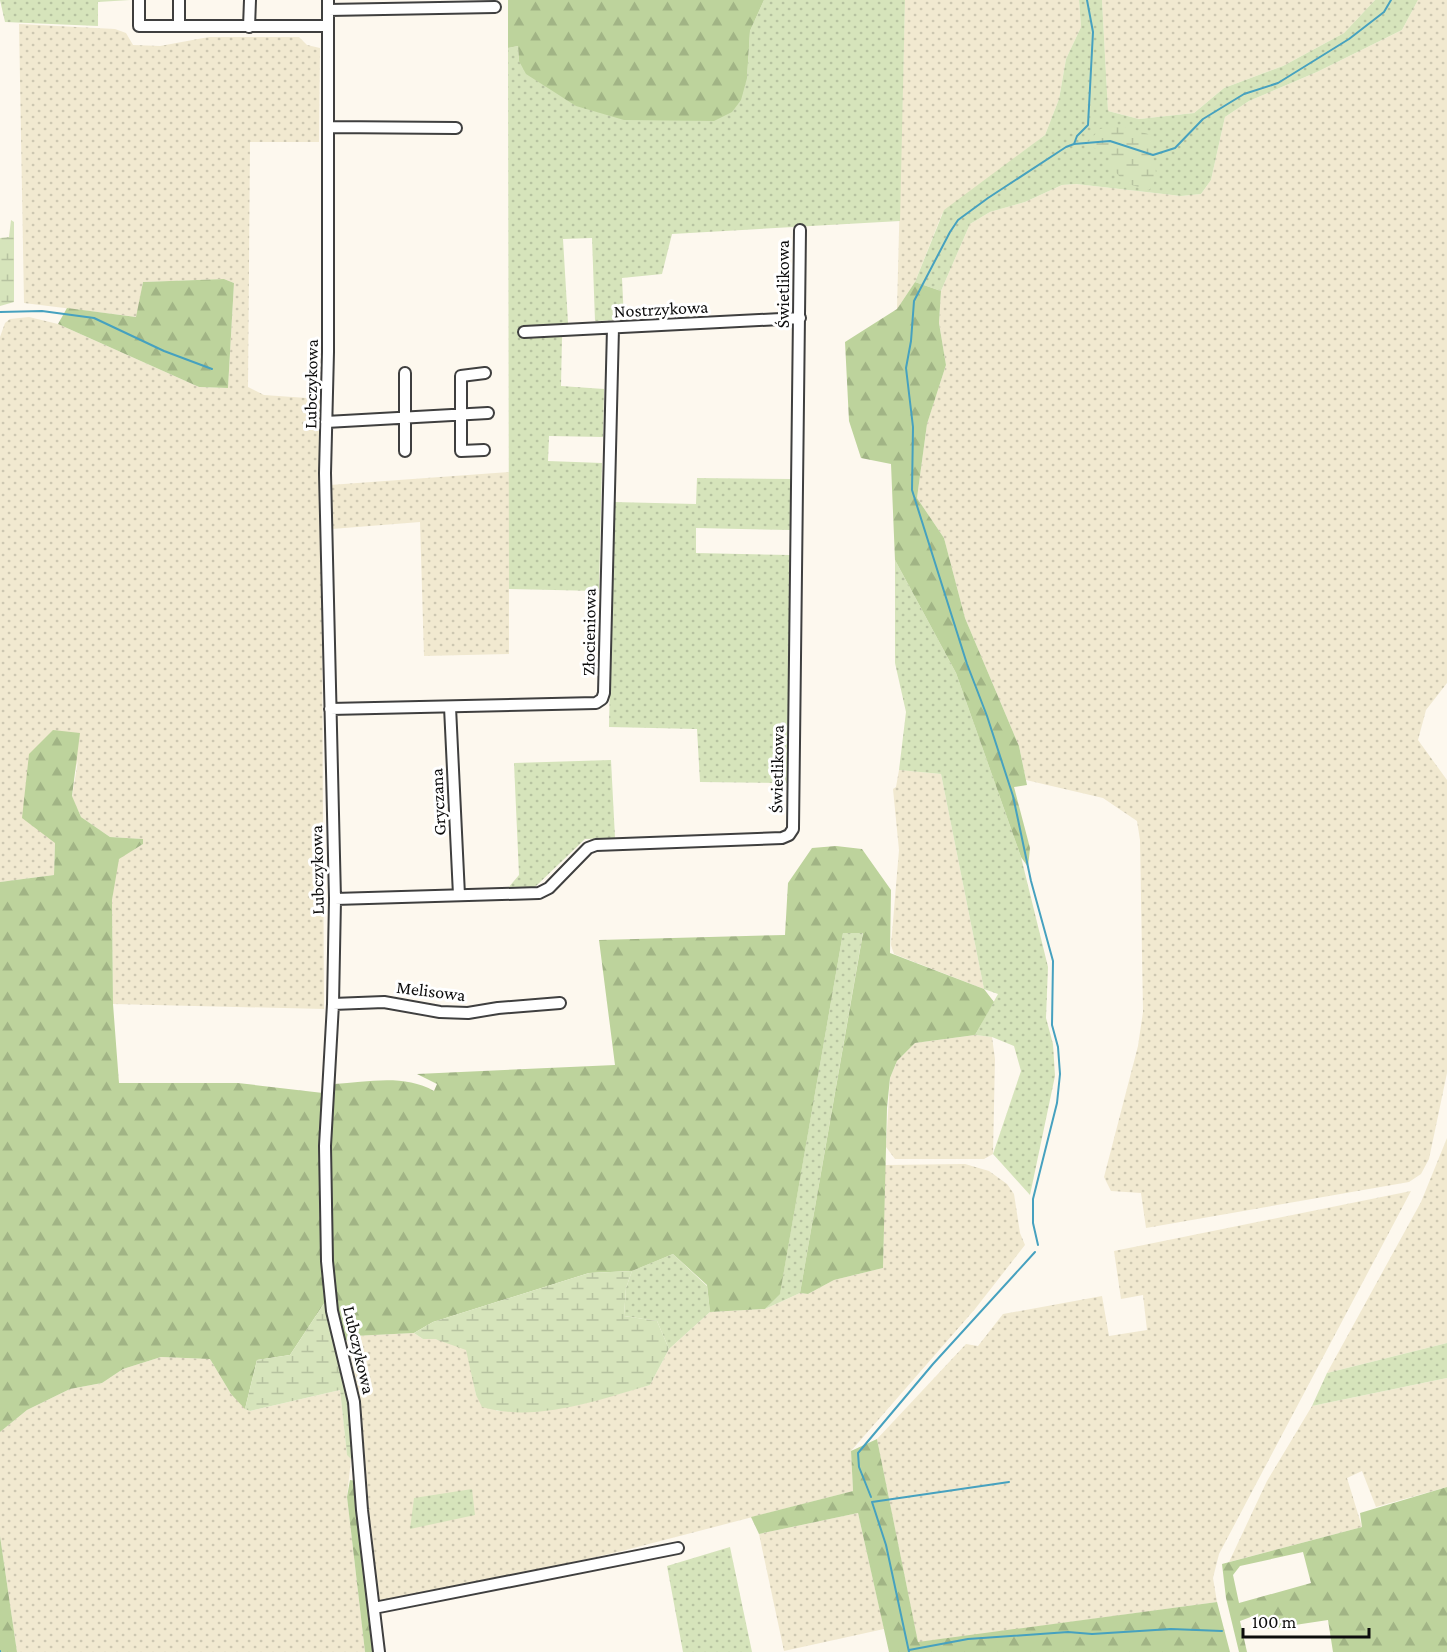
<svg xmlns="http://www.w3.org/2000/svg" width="1447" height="1652" font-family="'Crimson Pro',serif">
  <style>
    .farmland { fill: url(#farmland-dots) }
    .grass { fill: url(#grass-dots) }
    .forest { fill: url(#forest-firs); fill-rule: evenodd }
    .wetland { fill: url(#wetland-marsh) }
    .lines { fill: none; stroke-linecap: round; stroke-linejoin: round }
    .stream { stroke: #46a1bf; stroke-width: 2 }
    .street-casing { stroke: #3f3f3f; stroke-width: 14 }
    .street { stroke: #fff; stroke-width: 10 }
    .labels { text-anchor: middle; stroke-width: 6; stroke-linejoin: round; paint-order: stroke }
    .street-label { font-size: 18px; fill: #0c0c0c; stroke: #fff }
  </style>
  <defs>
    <pattern id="farmland-dots" width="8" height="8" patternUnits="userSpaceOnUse" patternTransform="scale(1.5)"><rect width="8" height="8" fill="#f1e9d0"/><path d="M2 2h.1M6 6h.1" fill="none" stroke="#cdc7b1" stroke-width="1.8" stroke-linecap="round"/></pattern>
    <pattern id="grass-dots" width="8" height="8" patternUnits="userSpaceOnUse" patternTransform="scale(1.5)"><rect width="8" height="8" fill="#d6e4bb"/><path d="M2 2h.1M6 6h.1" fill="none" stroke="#b6c2a0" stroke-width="1.8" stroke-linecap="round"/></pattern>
    <pattern id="forest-firs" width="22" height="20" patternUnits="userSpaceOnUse" patternTransform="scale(1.5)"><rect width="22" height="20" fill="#bdd39c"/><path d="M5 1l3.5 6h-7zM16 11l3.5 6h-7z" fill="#a1b485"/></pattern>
    <pattern id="wetland-marsh" width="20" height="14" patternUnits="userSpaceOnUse" patternTransform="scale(1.5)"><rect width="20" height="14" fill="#d6e4bb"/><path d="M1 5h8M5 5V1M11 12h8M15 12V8" fill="none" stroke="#b6c2a0"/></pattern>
  </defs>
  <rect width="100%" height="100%" fill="#fdf8ee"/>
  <!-- farmland -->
  <path class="farmland" d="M905,0H1079L1081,27L1066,59L1059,99L1045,135L942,214L915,282L897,309Z
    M1102,0H1375L1344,33L1283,66L1224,88L1194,113L1139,119L1108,111Z
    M1418,0H1447V683L1426,710L1418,740L1447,780V1073L1429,1159L1421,1174L1409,1182L1146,1228L1141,1193L1111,1191L1104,1177L1138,1046L1143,1012L1140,840L1137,821L1103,798L1026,780L1019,746L965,618L944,538L917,498L927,424L946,365L939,323L941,291L970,224L990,212L1025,202L1062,185L1076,184L1181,196L1201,194L1211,180L1225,117L1249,101L1317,72L1402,30Z
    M19,24L115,29L126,33L133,45L160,46L209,37H299L307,45L320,48L319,142H250L248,387L264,395L321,399L324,1009L113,1004L112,900L116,866L119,858L143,844V839L110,837L81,817L72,797L78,760L55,843L54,875L0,882V337L5,323L10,319L29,317L58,324L199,387L228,388L234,283L224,279L143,282L137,317L24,303Z
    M509,472V654L424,656L420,522L332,529L330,485Z
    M899,770L941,774L984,989L894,954L891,945L899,850L893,789L896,787Z
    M975,1035L992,1037L995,1059L993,1154L984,1159H895L886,1147L890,1078L897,1061L915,1043Z
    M1447,1138V1343L1327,1373L1421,1202Z
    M965,1164L989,1171L1007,1184L1014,1194L1020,1233L1025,1245L975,1309L851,1451L853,1491L618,1552L485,1582L391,1601L380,1600L375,1595L355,1378L348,1341L354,1336L414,1333L423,1339H435L467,1349L476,1395L497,1411L578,1405L650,1385L669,1349L710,1312L765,1309L800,1293L808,1294L834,1280L883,1268L885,1165Z
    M1411,1191L1219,1554L1213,1578L1217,1602L918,1643L877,1439L966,1344L978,1346L1003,1314L1102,1296L1109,1336L1147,1330L1143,1295L1121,1299L1114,1251Z
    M161,1357L210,1359L231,1394L250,1411L340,1390L347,1454L351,1459L347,1497L365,1652H17L0,1536V1432L27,1410L70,1389L102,1383L123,1369Z
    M1447,1378V1487L1376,1507L1362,1471L1347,1478L1362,1527L1229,1562L1267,1481L1312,1406Z
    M858,1513L884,1629L784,1651L759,1534Z"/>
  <!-- grass -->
  <path class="grass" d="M0,0H130L98,2V26L5,22Z
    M764,0H905L900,221L672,234L662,274L622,278L624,320L595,321L592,238L563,239L568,323L545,335L562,337L561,386L604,389L603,437L549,436L548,461L602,463L599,591L509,589L508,48L518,46L519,61L747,78L750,31Z
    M1079,0H1102L1108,111L1139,119L1194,113L1224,88L1283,66L1344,33L1375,0H1418L1402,30L1317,72L1249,101L1225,117L1211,180L1201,194L1181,196L1076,184L1062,185L1025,202L990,212L970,224L941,291L915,282L944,210L1045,135L1059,99L1066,59L1081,27Z
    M697,478L791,479L790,530L696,528V553L790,555L787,783L700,782L697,729L609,727L614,502L696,504Z
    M895,560L956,673L1021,857L1048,967L1046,1018L1053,1044L1055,1076L1030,1195L993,1154L1021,1071L1014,1046L992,1037L975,1035L998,994L984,989L941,774L899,770L906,712L895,663Z
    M611,760L615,838L585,839L535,887L508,888L519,875L514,763Z
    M863,932L800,1293L765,1309L780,1293L843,933Z
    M673,1254L707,1286L710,1312L669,1349L657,1321L624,1316L626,1288L632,1271Z
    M1447,1343V1378L1312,1406L1327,1373Z
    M472,1489L475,1515L410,1529L414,1498Z
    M730,1547L752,1652H683L667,1566Z"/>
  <!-- forest -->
  <path class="forest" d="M508,0H764L750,31L747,78L741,100L732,112L714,121L624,120L576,106L526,74L519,61L518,46L508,48Z
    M224,279L234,283L228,388L199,387L58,324L67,308L136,317L143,282Z
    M915,282L941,291L939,323L946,365L927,424L917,498L944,538L965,618L1019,746L1027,785L1014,787L1030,848L1028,867L1021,857L956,673L895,560L891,464L861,458L849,421L845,342L897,309Z
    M53,730L80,733L72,796L81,817L110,837L143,839V844L119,859L112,900L113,1004L119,1083H238L323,1093L320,1155L325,1302L290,1355L257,1360L245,1409L231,1394L210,1359L161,1357L123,1369L102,1383L70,1389L27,1410L0,1432V882L54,875L55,843L22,818L29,754Z
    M836,846L862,849L891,890L890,953L984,989L994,1002L975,1035L915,1043L897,1061L890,1078L887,1108L883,1268L834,1280L808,1294L800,1293L863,933H843L780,1294L765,1309L710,1312L707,1285L673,1254L632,1271L589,1273L433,1322L414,1333L354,1336L348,1341L344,1338L332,1292L329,1172L334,1084C368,1082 404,1074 434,1091L437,1084L417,1074L615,1065L599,940L785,935L788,883L812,848Z
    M877,1439L918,1642L1217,1602L1230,1652H889L858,1513L759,1534L751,1517L853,1491L851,1451Z
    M350,1480L356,1481L375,1652H365L347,1497Z
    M1447,1487V1652H1333L1328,1620L1268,1629L1256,1615L1240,1621L1247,1652H1239L1226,1598L1222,1564L1362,1527L1360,1513ZM1303,1552L1311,1583L1239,1603L1233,1575L1240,1566Z
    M0,1536L17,1652H0Z"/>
  <!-- wetland -->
  <path class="wetland" d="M1118,125L1148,134L1153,145L1150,152C1157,165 1159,179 1149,190L1125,183L1109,164L1113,161L1111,154L1089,146L1088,142L1100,129Z
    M11,220L14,222V302L0,306V238L9,237Z
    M632,1271L626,1288L624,1316L657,1321L669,1349L650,1385C598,1400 536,1423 482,1407L476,1395L466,1350L435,1339H423L414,1333L433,1322L589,1273Z
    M325,1302L346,1378L354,1454L351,1459L347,1455L340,1390L250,1411L245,1409L257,1360L290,1355Z"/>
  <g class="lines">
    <!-- stream -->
    <path class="stream" d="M1074,144L1077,136L1088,125L1093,32L1087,0
      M0,312L42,311L94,318L164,351L212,369
      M1038,1245L1033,1223V1199L1057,1103L1060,1074L1058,1047L1052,1025L1053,961L1031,881L1013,796L987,716L967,664L912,490L913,427L906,368L911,341L914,301L950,232L958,220L988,198L1066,147L1074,144L1110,141L1153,155L1175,148L1203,119L1244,94L1278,83L1349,39L1384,12L1391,0
      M871,1497L859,1467L858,1453L933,1364L1035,1252
      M909,1650L968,1639L1068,1632L1092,1634L1171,1629L1222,1631
      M0,1651V1652
      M909,1652L886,1545L872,1502L1009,1482"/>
    <!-- street casing -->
    <g class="street-casing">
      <path id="street" d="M139,0V26H328
        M179,0V26
        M328,0V352L325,473L335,899L333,1004L325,1146L327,1261L332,1311L354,1402L362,1510L379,1652
        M328,10L495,7
        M249,27L250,0
        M328,127L456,128
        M524,332L800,318
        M405,373V451
        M326,422L488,413
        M484,450L461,451V376L485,373
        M450,707L459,895
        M330,709L596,703L602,699L604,693L613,328
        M335,899L539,893L549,888L588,848L596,845L782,838L789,835L793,829L800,230
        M333,1004L384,1002L440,1012L468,1013L498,1008L560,1003
        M374,1608L678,1548"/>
    </g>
    <!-- street -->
    <use href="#street" class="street"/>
  </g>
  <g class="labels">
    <!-- street labels -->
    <g class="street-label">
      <text transform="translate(783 284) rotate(-90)" y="6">Świetlikowa</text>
      <text transform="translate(661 309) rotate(-3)" y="6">Nostrzykowa</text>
      <text transform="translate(311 384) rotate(-89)" y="6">Lubczykowa</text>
      <text transform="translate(589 632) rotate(-89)" y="6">Złocieniowa</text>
      <text transform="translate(777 769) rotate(-89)" y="6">Świetlikowa</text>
      <text transform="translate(438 802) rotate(-93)" y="6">Gryczana</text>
      <text transform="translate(317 870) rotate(-91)" y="6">Lubczykowa</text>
      <text transform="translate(431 991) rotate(7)" y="6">Melisowa</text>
      <text transform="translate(359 1350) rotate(77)" y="6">Lubczykowa</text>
    </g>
  </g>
  <!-- scale -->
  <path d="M1243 1628v9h126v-9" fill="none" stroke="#0c0c0c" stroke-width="3"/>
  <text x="1252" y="1628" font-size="18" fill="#0c0c0c" stroke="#ffffff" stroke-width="4.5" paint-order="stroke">100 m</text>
</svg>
